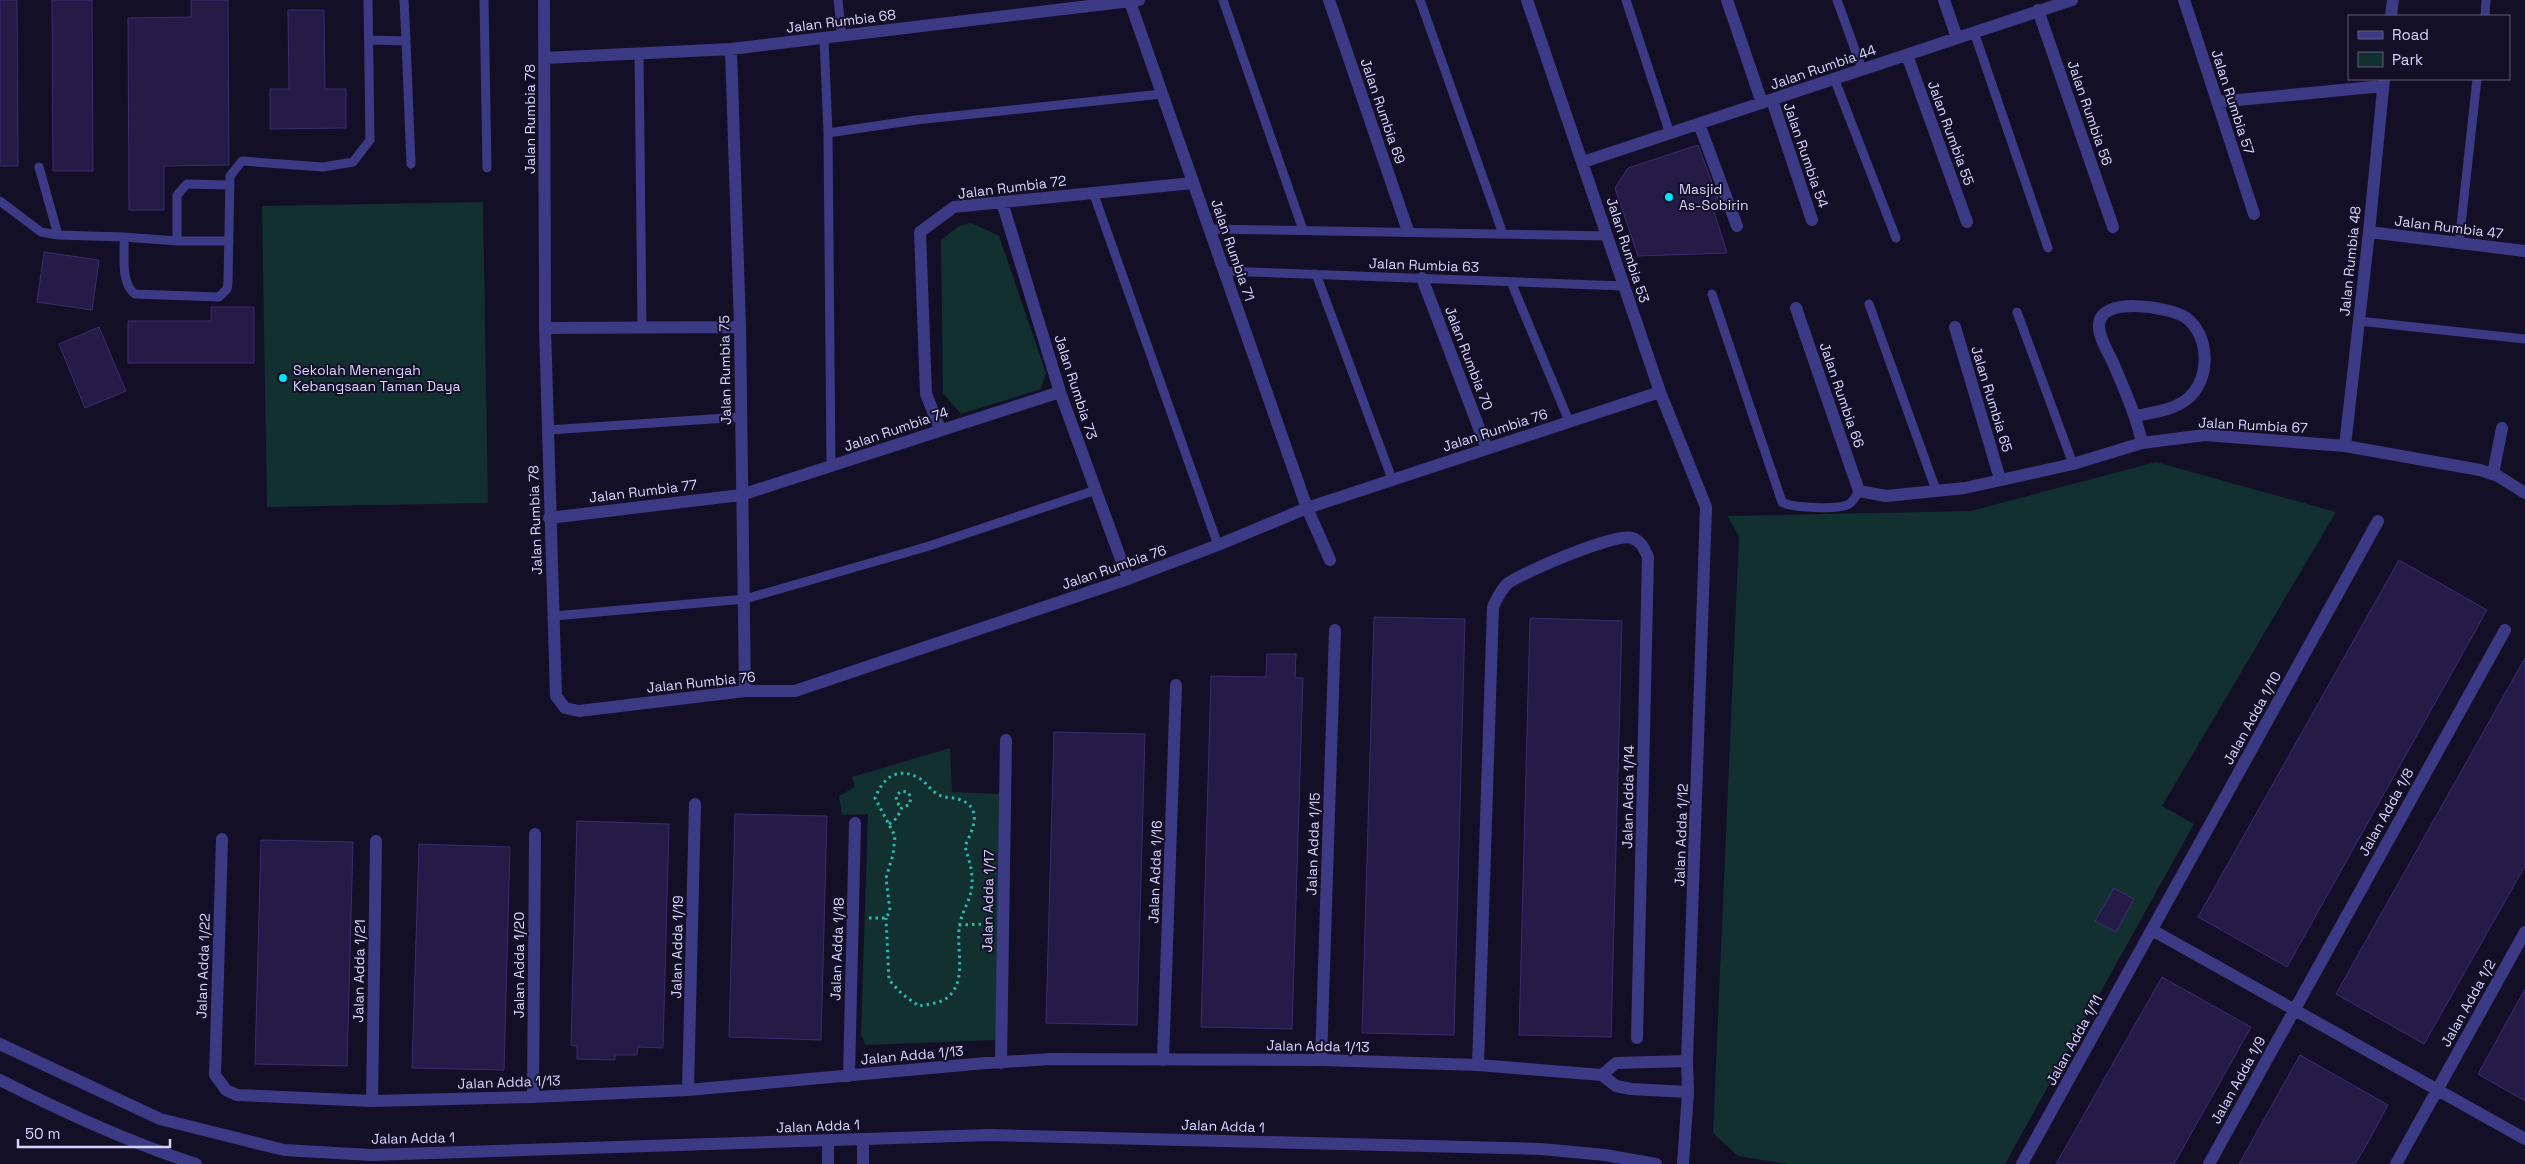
<svg xmlns="http://www.w3.org/2000/svg" width="2525" height="1164" font-family="'Space Grotesk',sans-serif">
  <style>
    .green { fill: #12302f }
    .building { fill: #241b47; stroke: #3b2d73 }
    .lines { fill: none; stroke-linecap: round; stroke-linejoin: round }
    .path { stroke: #2fb8b0; stroke-width: 3; stroke-dasharray: 2.5 4; stroke-linecap: butt }
    .service { stroke: #3d3a85; stroke-width: 9 }
    .minor { stroke: #3d3a85; stroke-width: 12 }
    .tertiary { stroke: #3d3a85; stroke-width: 12 }
    .poi-dot { fill: #00e5ff; stroke: #130f26; stroke-width: 2 }
    .labels { text-anchor: middle; stroke-width: 4; stroke-linejoin: round; paint-order: stroke }
    .street-label { font-size: 14px; fill: #d9d4ff; stroke: #130f26 }
    .poi-label { font-size: 14px; fill: #d9d4ff; stroke: #130f26; text-anchor: start }
  </style>
  <rect width="100%" height="100%" fill="#130f26"/>
  <!-- green -->
  <path class="green" d="M483,202L488,503L267,507L262,206Z
    M971,223L999,236L1046,373L1041,389L961,414L943,393L941,240L959,226Z
    M2156,462L2336,512L2162,806L2194,824L2005,1164H1788L1738,1156L1713,1133L1739,536L1727,516L1971,511Z
    M950,748L952,792L1001,794L996,1040L866,1045L861,1035L868,814L842,815L839,796L855,787L852,777Z"/>
  <!-- building -->
  <path class="building" d="M0,0H17L18,166H0Z
    M52,0H92L93,171H53Z
    M191,0H228L229,165L164,166V210H129L128,18L191,17Z
    M288,10H324L325,89H346V128L270,129V89H289Z
    M1698,145L1721,207L1714,211L1727,253L1638,256L1615,188L1628,168Z
    M44,252L99,260L92,310L37,302Z
    M211,307H254V363H128V321H211Z
    M99,327L126,391L85,408L59,344Z
    M2399,560L2487,610L2287,967L2198,917Z
    M1374,617L1465,619L1454,1035L1362,1033Z
    M1530,618L1622,621L1611,1037L1519,1035Z
    M1267,654H1296L1295,678H1303L1292,1029L1201,1027L1211,676L1266,677Z
    M2525,658V866L2424,1044L2336,994Z
    M1054,732L1145,734L1137,1025L1046,1023Z
    M735,814L827,816L821,1040L729,1037Z
    M577,821L669,824L663,1048L638,1047L637,1055H615V1060L577,1059V1046L571,1045Z
    M261,840L353,842L347,1066L255,1064Z
    M419,844L510,847L504,1070L412,1068Z
    M2114,888L2134,899L2116,932L2095,921Z
    M2162,977L2251,1027L2174,1164H2056Z
    M2525,989V1101L2478,1074Z
    M2300,1055L2388,1105L2367,1144L2355,1164H2239Z"/>
  <g class="lines">
    <!-- path -->
    <path class="path" d="M889,824L897,818L902,807L909,805L911,798L908,792L901,791L896,796L897,803L902,807
      M869,918H886L890,911L886,878L893,855L895,836L875,798C883,778 897,766 919,778C926,782 931,791 939,795C945,798 952,797 958,799C984,807 973,829 965,846C968,858 973,870 972,883C972,898 963,909 960,923C955,946 967,975 951,994C944,1003 930,1004 919,1006L902,994L889,980L886,918
      M959,925L989,924"/>
    <!-- service -->
    <path class="service" d="M484,0L487,168
      M838,0L842,36
      M1223,0L1303,230
      M1420,0L1503,234
      M1626,0L1670,134
      M1837,0L1862,69
      M2485,16L2486,0
      M1974,32L2048,248
      M824,39L828,133L831,467
      M370,40L406,41L404,0
      M406,41L411,164
      M639,53L642,327
      M1834,78L1896,238
      M828,133L916,120L1162,94
      M39,167L58,235
      M1093,192L1218,545
      M0,201L41,232L58,235L124,237C125,253 120,284 135,294L219,297L227,289L228,282L230,176L242,161L323,167L353,162L370,140L368,0
      M1209,229L1608,236
      M124,237L177,241V195L187,184L230,185
      M177,241H229
      M2459,243L2477,79
      M1224,271L1623,286
      M1316,274L1392,479
      M1511,282L1569,421
      M1712,294L1782,502C1791,508 1840,510 1849,504C1854,501 1856,495 1859,491
      M1869,304L1936,490
      M2017,312L2073,464
      M2359,321L2525,339
      M549,430L741,417
      M554,616L745,599L929,546L1096,490"/>
    <!-- minor -->
    <path class="minor" d="M544,0L545,328L556,696L565,708L579,711L745,691H795L1128,579L1218,545L1307,508L1660,392
      M1329,0L1408,231
      M1527,0L1660,392L1706,507L1687,1061L1688,1092L1683,1164
      M1727,0L1762,103
      M1944,0L1957,38
      M2184,0L2254,214
      M1130,2L1307,508L1330,560
      M2038,10L2113,227
      M2391,16L2393,0
      M731,49L740,327L745,691
      M1907,55L1967,222
      M545,58L731,49L1139,0
      M1772,100L1812,220
      M2217,102L2383,86
      M1699,124L1737,226
      M1583,162L2072,0
      M1002,202L1060,392L1128,579
      M2369,232L2525,251
      M1422,278L1487,449
      M1796,308L1859,491L1886,496L1965,488L2073,464L2142,443L2205,435L2345,446L2480,470L2498,476L2525,493
      M1955,327L2000,479
      M545,328L740,327
      M2136,416C2153,412 2171,411 2186,400C2211,382 2211,335 2185,317C2169,307 2098,295 2099,326C2099,339 2109,353 2114,365C2125,391 2136,415 2142,443
      M940,429L926,394L920,232L954,207L1193,183
      M2345,446L2369,232L2384,79
      M2493,474L2502,428
      M549,518L741,495L1060,392
      M222,839L215,1075L226,1090L237,1095L372,1101L533,1097L688,1090L986,1063L1051,1059L1321,1060L1478,1065L1602,1075
      M2152,930L2525,1139
      M1163,1060L1176,685
      M1321,1060L1335,630
      M1001,1063L1006,740
      M1478,1065L1493,607C1497,599 1500,591 1507,584C1521,573 1616,532 1632,538C1641,541 1644,548 1648,557L1637,1038
      M1602,1075L1616,1086L1631,1089L1688,1092
      M1602,1075L1616,1063L1687,1061
      M849,1076L855,823
      M688,1090L695,804
      M533,1097L535,834
      M372,1101L376,841
      M828,1141V1164
      M863,1164V1139
      M2022,1164L2378,521
      M2209,1164L2505,630
      M2396,1164L2525,932"/>
    <!-- tertiary -->
    <path class="tertiary" d="M0,1044L160,1119L284,1150L371,1155L989,1135L1541,1149L1605,1155L1656,1164
      M0,1080C64,1112 128,1142 196,1164"/>
  </g>
  <!-- markers -->
  <g class="poi-dot">
    <circle cx="1669" cy="197" r="5"/>
    <circle cx="283" cy="378" r="5"/>
  </g>
  <g class="labels">
    <!-- street labels -->
    <g class="street-label">
      <text transform="translate(841 21) rotate(-7)" y="5">Jalan Rumbia 68</text>
      <text transform="translate(1823 67) rotate(-19)" y="5">Jalan Rumbia 44</text>
      <text transform="translate(2233 102) rotate(72)" y="5">Jalan Rumbia 57</text>
      <text transform="translate(1383 111) rotate(71)" y="5">Jalan Rumbia 69</text>
      <text transform="translate(2090 113) rotate(71)" y="5">Jalan Rumbia 56</text>
      <text transform="translate(530 119) rotate(-90)" y="5">Jalan Rumbia 78</text>
      <text transform="translate(1951 133) rotate(70)" y="5">Jalan Rumbia 55</text>
      <text transform="translate(1806 155) rotate(71)" y="5">Jalan Rumbia 54</text>
      <text transform="translate(1012 187) rotate(-7)" y="5">Jalan Rumbia 72</text>
      <text transform="translate(2449 227) rotate(7)" y="5">Jalan Rumbia 47</text>
      <text transform="translate(1233 250) rotate(71)" y="5">Jalan Rumbia 71</text>
      <text transform="translate(1628 250) rotate(72)" y="5">Jalan Rumbia 53</text>
      <text transform="translate(2350 261) rotate(-84)" y="5">Jalan Rumbia 48</text>
      <text transform="translate(1424 265) rotate(2)" y="5">Jalan Rumbia 63</text>
      <text transform="translate(1469 358) rotate(69)" y="5">Jalan Rumbia 70</text>
      <text transform="translate(725 370) rotate(-91)" y="5">Jalan Rumbia 75</text>
      <text transform="translate(1076 387) rotate(72)" y="5">Jalan Rumbia 73</text>
      <text transform="translate(1842 395) rotate(71)" y="5">Jalan Rumbia 66</text>
      <text transform="translate(1992 399) rotate(73)" y="5">Jalan Rumbia 65</text>
      <text transform="translate(2253 425) rotate(3)" y="5">Jalan Rumbia 67</text>
      <text transform="translate(896 429) rotate(-19)" y="5">Jalan Rumbia 74</text>
      <text transform="translate(1495 430) rotate(-18)" y="5">Jalan Rumbia 76</text>
      <text transform="translate(643 491) rotate(-7)" y="5">Jalan Rumbia 77</text>
      <text transform="translate(535 520) rotate(-92)" y="5">Jalan Rumbia 78</text>
      <text transform="translate(1114 567) rotate(-19)" y="5">Jalan Rumbia 76</text>
      <text transform="translate(701 682) rotate(-6)" y="5">Jalan Rumbia 76</text>
      <text transform="translate(2252 718) rotate(-61)" y="5">Jalan Adda 1/10</text>
      <text transform="translate(1628 797) rotate(-89)" y="5">Jalan Adda 1/14</text>
      <text transform="translate(2386 812) rotate(-61)" y="5">Jalan Adda 1/8</text>
      <text transform="translate(1681 835) rotate(-88)" y="5">Jalan Adda 1/12</text>
      <text transform="translate(1313 844) rotate(-88)" y="5">Jalan Adda 1/15</text>
      <text transform="translate(1155 872) rotate(-88)" y="5">Jalan Adda 1/16</text>
      <text transform="translate(988 901) rotate(-89)" y="5">Jalan Adda 1/17</text>
      <text transform="translate(677 947) rotate(-89)" y="5">Jalan Adda 1/19</text>
      <text transform="translate(837 949) rotate(-88)" y="5">Jalan Adda 1/18</text>
      <text transform="translate(519 965) rotate(-90)" y="5">Jalan Adda 1/20</text>
      <text transform="translate(203 966) rotate(-88)" y="5">Jalan Adda 1/22</text>
      <text transform="translate(359 971) rotate(-89)" y="5">Jalan Adda 1/21</text>
      <text transform="translate(2468 1003) rotate(-61)" y="5">Jalan Adda 1/2</text>
      <text transform="translate(2074 1040) rotate(-61)" y="5">Jalan Adda 1/11</text>
      <text transform="translate(1318 1046) rotate(1)" y="5">Jalan Adda 1/13</text>
      <text transform="translate(912 1055) rotate(-5)" y="5">Jalan Adda 1/13</text>
      <text transform="translate(2238 1080) rotate(-61)" y="5">Jalan Adda 1/9</text>
      <text transform="translate(509 1082) rotate(-2)" y="5">Jalan Adda 1/13</text>
      <text transform="translate(818 1126) rotate(-2)" y="5">Jalan Adda 1</text>
      <text transform="translate(1223 1126) rotate(2)" y="5">Jalan Adda 1</text>
      <text transform="translate(413 1138) rotate(-1)" y="5">Jalan Adda 1</text>
    </g>
    <!-- poi labels -->
    <g class="poi-label">
      <text x="1679" y="194">Masjid<tspan x="1679" dy="16">As-Sobirin</tspan></text>
      <text x="293" y="375">Sekolah Menengah<tspan x="293" dy="16">Kebangsaan Taman Daya</tspan></text>
    </g>
  </g>
  <!-- legend -->
  <rect x="2348" y="15" width="162" height="65" fill="#130f26" stroke="#625e7d"/>
  <rect x="2358" y="31" width="25" height="8" fill="#3d3a85" stroke="#625e7d"/>
  <text x="2392" y="40" font-size="15" fill="#d9d4ff">Road</text>
  <rect x="2358" y="52" width="25" height="15" fill="#12302f" stroke="#625e7d"/>
  <text x="2392" y="65" font-size="15" fill="#d9d4ff">Park</text>
  <!-- scale -->
  <path d="M18 1139v8h152v-8" fill="none" stroke="#d9d4ff" stroke-width="2.5"/>
  <text x="25" y="1139" font-size="15" fill="#d9d4ff" stroke="#130f26" stroke-width="4" paint-order="stroke">50 m</text>
</svg>
